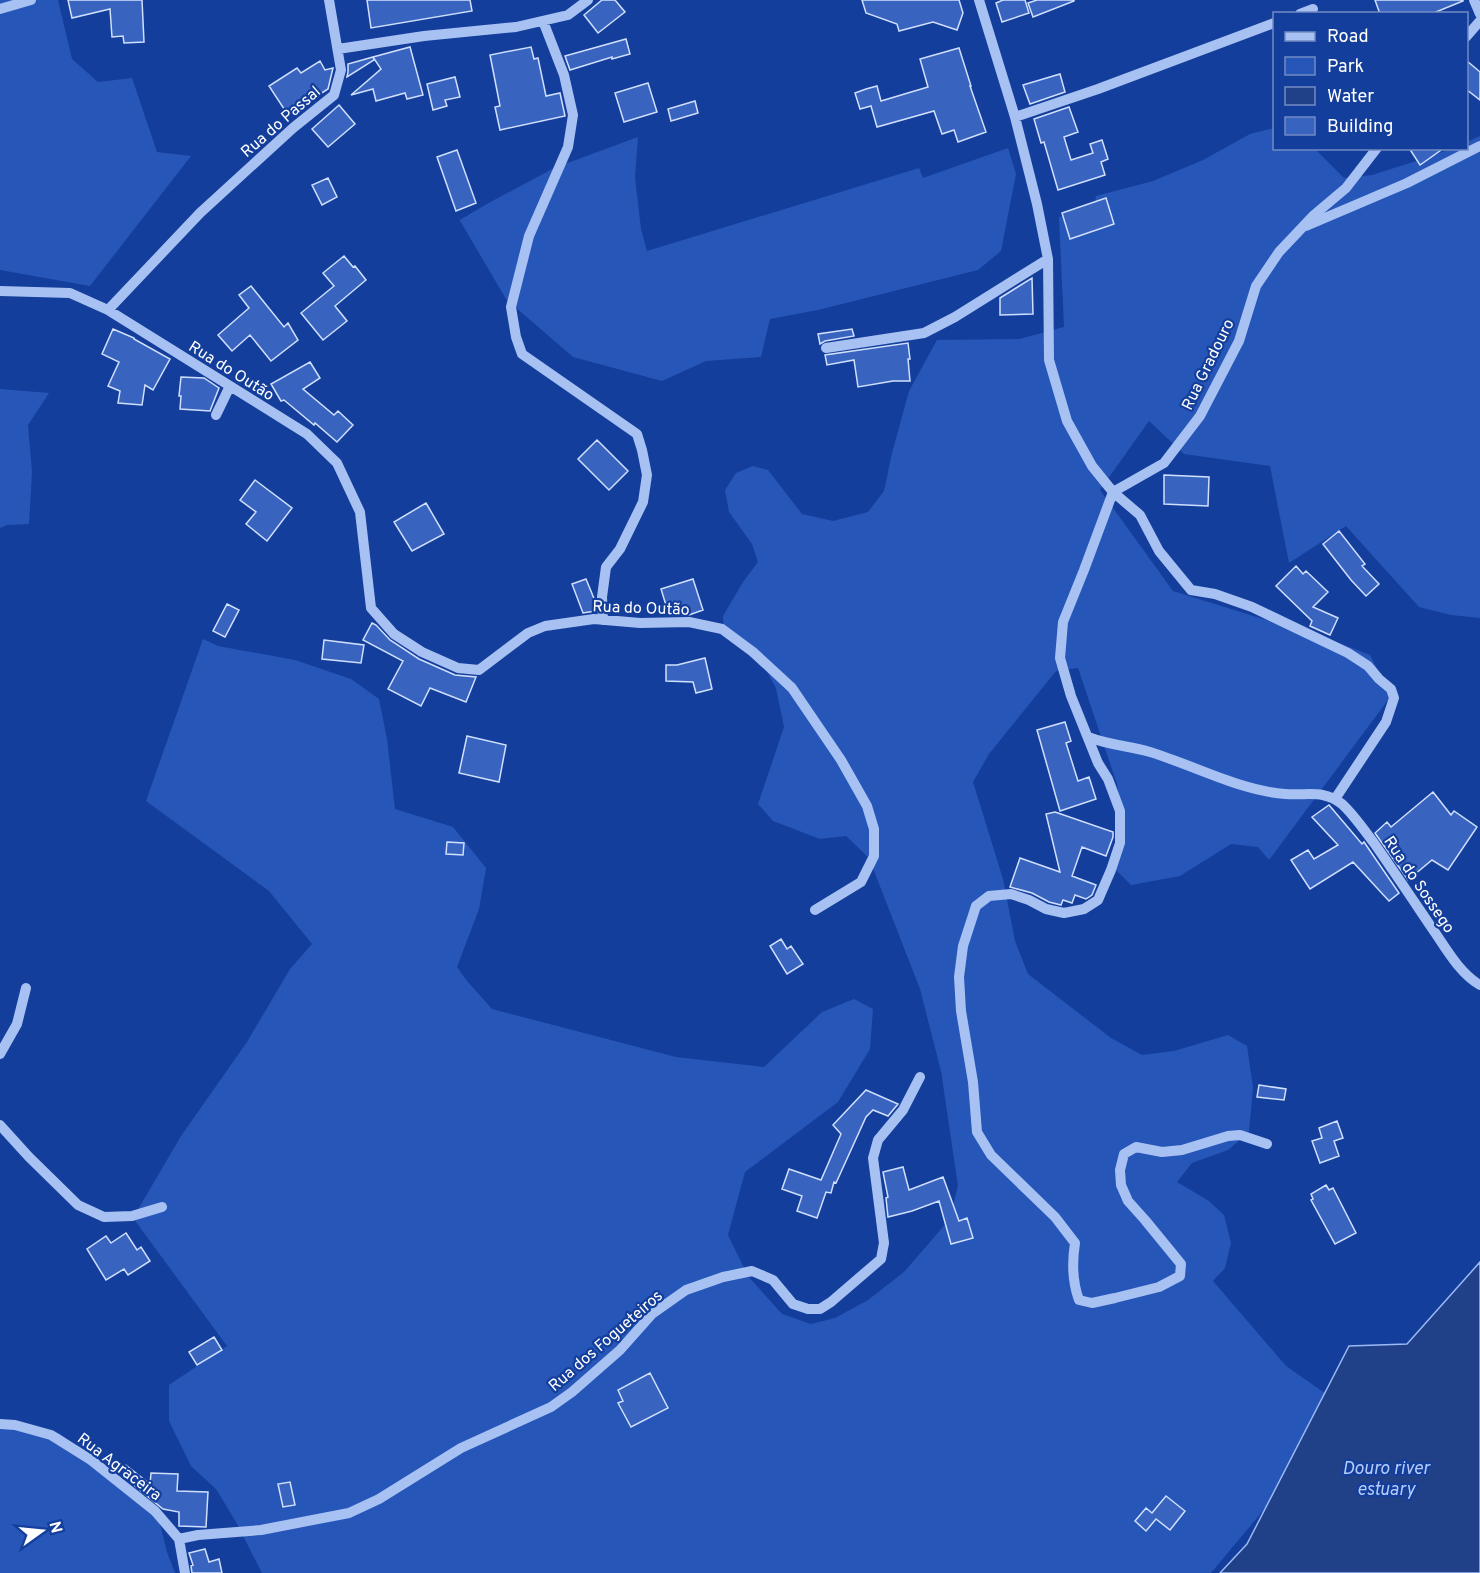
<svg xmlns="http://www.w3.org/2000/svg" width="1480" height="1573" font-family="Overpass,sans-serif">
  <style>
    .green { fill: #2756b9 }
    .water { fill: #204087; stroke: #9ab9f6; stroke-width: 1.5 }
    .building { fill: #3864c0; stroke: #d0dffd; stroke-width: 1.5 }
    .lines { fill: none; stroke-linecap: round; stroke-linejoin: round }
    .minor { stroke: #a8c1f3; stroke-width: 10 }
    .labels { text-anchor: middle; stroke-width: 4.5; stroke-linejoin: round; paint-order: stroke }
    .street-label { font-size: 16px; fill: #fff; stroke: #143e9b }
    .water-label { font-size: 18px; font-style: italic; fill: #b5ccfa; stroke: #143e9b }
  </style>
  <rect width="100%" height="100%" fill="#143e9b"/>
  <!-- green -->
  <path class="green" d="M0,0H58L72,59L98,82L132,78L157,152L191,156L90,286L0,270Z
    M1274,128V148L1315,149L1344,178L1372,175L1432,156L1450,149L1466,148L1467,142L1480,136V618L1451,615L1419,607L1346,526L1289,563L1270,466L1184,454L1149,421L1100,490L1173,591L1334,641L1370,655L1391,696L1269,860L1258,847L1231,844L1180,876L1131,885L1113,867L1123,829L1117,784L1078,668L1056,671L989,754L973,782L1003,879L1015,941L1028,974L1111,1038L1142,1055L1174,1051L1228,1035L1247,1046L1253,1087L1249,1132L1228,1150L1192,1163L1177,1182L1209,1201L1224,1215L1231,1243L1225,1268L1213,1281L1286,1366L1339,1403L1286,1483L1211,1573H262L236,1522L216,1489L191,1466L169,1421V1385L227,1346L133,1218L181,1136L247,1042L290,969L312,944L269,891L146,801L203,639L218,646L295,660L351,679L379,699L387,739L395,809L453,827L486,868L479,909L457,967L467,981L492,1009L676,1057L764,1067L822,1012L854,999L873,1009L870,1049L838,1102L745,1172L728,1235L748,1276L782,1314L811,1324L835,1318L868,1300L904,1272L949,1220L958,1186L941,1071L920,989L869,858L846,836L820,839L773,821L758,804L784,727L776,688L764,666L724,635L723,616L743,582L758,562L752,544L729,512L725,490L736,473L753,466L768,470L802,514L833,521L868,512L884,491L892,453L909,391L937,340L1019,339L1064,327L1059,217L1094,210L1096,196L1153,181L1203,160L1250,134Z
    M638,137L635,177L641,229L647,251L919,168L923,178L1008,148L1016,174L1001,251L978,270L818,310L770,319L761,357L706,361L662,381L573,357L506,299L459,219L458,216L460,220L485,205L554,168Z
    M0,389L49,393L28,425L32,472L29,524L7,525L0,528Z
    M0,1422L59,1433L88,1454L107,1471L141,1492L158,1516L167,1552L175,1573H0Z"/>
  <!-- water -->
  <path class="water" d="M1480,1262V1573H1220L1247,1544L1349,1346L1407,1344Z"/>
  <!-- building -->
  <path class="building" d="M68,0H142L144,42L124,43L123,36L112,37L110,9L72,18Z
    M367,0H470L472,11L371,28Z
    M602,0H615L625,12L598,33L584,15Z
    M862,0H959L963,13L957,30L933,22L899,31L897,24L866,13Z
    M1003,0H1025L1029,13L1002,22L996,3Z
    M1037,0H1074V1L1033,17L1028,3Z
    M1375,0H1463V1L1431,14H1380Z
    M626,39L630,54L612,59V57L570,70L565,56Z
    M410,47L423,95L407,99L405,93L376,101L373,89L351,95L381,69L373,57Z
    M531,47L534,59L538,58L546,96L560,93L565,116L500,130L495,107L500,106L490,55Z
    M959,48L971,86H970L986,132L958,142L954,130L942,134L934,111L877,127L871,106L860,109L855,93L866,89L877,86L881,101L928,87L920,59Z
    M373,57L374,60L347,77L348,72V64Z
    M320,61L325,70L333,68L328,89L288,115L269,86L297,68L301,73Z
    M1467,61L1480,72V100L1467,90Z
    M1060,74L1065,92L1030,104L1023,85Z
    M455,77L460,97L445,100L447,106L433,110L427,84Z
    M648,83L657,112L624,122L615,93Z
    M695,101L698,113L671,121L668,109Z
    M339,105L355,124L328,147L312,129Z
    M1069,107L1078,132L1064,137L1071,160L1093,153L1090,144L1102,140L1108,159L1101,162L1105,175L1058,190L1044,142L1041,143L1034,119Z
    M1409,148H1444L1420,165Z
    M457,150L476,203L456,211L437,157Z
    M328,178L337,197L322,205L312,185Z
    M1106,198L1114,224L1070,239L1062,213Z
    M344,256L353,267L355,266L366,280L335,306L347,321L323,340L301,313L334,286L323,273Z
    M1032,278L1033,314L1000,315V298Z
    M251,286L284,327L288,323L298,340L271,361L250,335L232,351L218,335L249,308L239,295Z
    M113,329L134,338V339L170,359L153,390L145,385L142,405L118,403L120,391L108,386L119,362L102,354Z
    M852,329L854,336L825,341L820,344L818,334Z
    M908,343L910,359H908L910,381H893L858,387L854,360L827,365L825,355Z
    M310,362L320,378L303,389L334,415L338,411L353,425L337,442L315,423L314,425L284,400L281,401L271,384Z
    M181,377L204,378L219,388L210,411L180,409L181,396H179Z
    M597,440L628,471L609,490L578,459Z
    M1164,475L1209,477L1208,506L1164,504Z
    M255,480L292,508L267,541L246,524L256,512L240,500Z
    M426,503L444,534L412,551L394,522Z
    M1339,531L1365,564L1362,566L1379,584L1366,596L1351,580L1323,544Z
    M1296,566L1303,574L1306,571L1328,592L1313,607L1338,618L1330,635L1310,626L1312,621L1276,586Z
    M586,579L595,601V611L583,613L572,584Z
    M693,579L703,610L689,615H669L661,589Z
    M227,604L239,610L225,637L213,631Z
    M372,623L376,625L390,640L419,659L455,675L476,677L466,702L430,688L421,706L388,689L403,661L363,640Z
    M324,640L364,645L361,663L322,659Z
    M705,658L712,689L696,693L693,682L666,681V665H677Z
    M1065,722L1071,741L1066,743L1078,781L1089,777L1096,799L1060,811L1037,730Z
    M467,736L506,745L499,782L459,773Z
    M1433,792L1451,815L1454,811L1477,827L1448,870L1432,860L1408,880L1375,833L1387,822L1391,827Z
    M1329,805L1362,844L1364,842L1399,893L1389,901L1353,862L1310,889L1291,860L1308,850L1314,859L1338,845L1312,817Z
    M1055,812L1113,832V837L1106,856L1082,847L1072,876L1096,885L1092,895L1086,899L1075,895L1072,903L1063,900L1061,905L1049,902L1032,893L1010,887L1020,858L1060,872L1046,814Z
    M447,842L464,843L463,855L446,854Z
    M781,939L787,949L791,946L803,964L787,974L770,946Z
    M1259,1085L1286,1089L1284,1100L1257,1097Z
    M866,1090L898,1104L888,1116L873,1110L866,1117L836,1183L834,1182L831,1193L826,1192L817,1218L797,1211L802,1196L782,1189L789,1169L821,1180L841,1134L833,1125Z
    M1337,1121L1343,1138L1334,1141L1339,1156L1320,1163L1312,1141L1322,1138L1319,1128Z
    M903,1167L909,1190L943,1177L959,1221L967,1218L973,1238L951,1244L939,1201L912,1211L888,1217L886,1198L888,1197L883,1172Z
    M1326,1185L1329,1190L1333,1188L1356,1233L1335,1244L1311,1200L1313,1199L1311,1194Z
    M126,1233L137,1250L141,1247L150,1261L128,1275L124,1269L106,1280L87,1249L106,1236L111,1243Z
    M214,1337L222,1350L197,1365L189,1352Z
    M650,1373L668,1408L631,1427L618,1403L623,1401L618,1390Z
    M127,1466L150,1484L151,1473L178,1474L177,1491L208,1492L206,1527L179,1526V1512L163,1509L135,1486Z
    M290,1482L295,1505L283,1507L278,1484Z
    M1166,1496L1185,1511L1170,1530L1156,1519L1146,1531L1135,1521L1146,1508L1152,1513Z
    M205,1549L209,1562L219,1559L222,1573H192L191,1566L193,1565L189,1553Z"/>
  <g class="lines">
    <!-- minor -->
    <path class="minor" d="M979,0L1015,117L1037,204L1048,259L1049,360L1067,421L1092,466L1113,492L1140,515L1159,551L1191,590L1215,594L1252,607L1348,653L1368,666L1379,679L1391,689L1394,698L1386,722L1335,799
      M1474,0L1480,14
      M0,9L31,0
      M1300,14L1313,9
      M543,21L564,75L573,115L568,147L529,236L511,307L516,337L522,354L637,434L642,450L647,475L643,502L620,549L606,567L602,597L603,620
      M1466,37L1480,21
      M338,49L424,36L516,27L568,15L588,0
      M1015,117L1098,89L1274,23
      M1306,226L1407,183L1480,146
      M0,291L70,293L108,310L307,434L337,463L360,512L371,608L394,634L422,652L458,668L479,670L528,633L545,626L594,619L640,623L689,622L722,629L753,652L792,688L841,760L867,806L874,829V856L861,882L815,910
      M108,310L200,213L293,128L334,95L341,70L329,0
      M826,348L924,333L955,317L1048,259
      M216,415L230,386
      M1113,492L1084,570L1063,622L1060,658L1071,696L1098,763L1108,779L1120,811V843L1111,870L1098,900L1084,909L1064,913L1046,909L1029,900L1011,894L989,896L976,906L963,946L959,977L961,1011L973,1082L977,1132L991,1155L1055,1217L1075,1243C1072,1262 1072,1281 1079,1300L1092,1303L1115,1298L1159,1287L1180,1276L1181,1264L1145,1220L1128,1201L1121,1185L1120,1170L1124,1154L1136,1147L1162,1152L1182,1150L1228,1136L1240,1135L1267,1144
      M1113,492L1164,463L1200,416L1239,341L1256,286L1279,252L1314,215L1346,188L1377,148
      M1088,737C1109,745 1129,746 1150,752C1193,765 1241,791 1285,794C1307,796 1323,789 1342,804C1354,815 1364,830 1374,843C1395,873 1415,903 1436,934C1448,952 1461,974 1480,985
      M0,1054L17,1024L26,988
      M0,1125L29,1157L78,1205L104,1217L132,1216L162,1207
      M0,1424L15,1425L51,1435L91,1460L155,1511L179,1539L185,1573
      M179,1539L198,1535L261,1530L349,1513L379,1499L461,1448L551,1407L572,1392L620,1350L652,1314L686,1290L723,1277L752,1271L773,1280L793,1304L808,1309H820L831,1302L881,1259L884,1243L873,1158L878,1140L903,1110L920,1077"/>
  </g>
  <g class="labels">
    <!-- street labels -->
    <g class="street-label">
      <text transform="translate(280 121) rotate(-41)" y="6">Rua do Passal</text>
      <text transform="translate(1207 364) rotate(-64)" y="6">Rua Gradouro</text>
      <text transform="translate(232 370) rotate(32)" y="6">Rua do Outão</text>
      <text transform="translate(641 607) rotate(2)" y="6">Rua do Outão</text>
      <text transform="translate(1420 884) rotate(56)" y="6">Rua do Sossego</text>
      <text transform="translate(605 1340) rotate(-41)" y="6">Rua dos Fogueteiros</text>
      <text transform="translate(120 1466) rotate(37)" y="6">Rua Agraceira</text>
    </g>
    <!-- water labels -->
    <g class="water-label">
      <text x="1386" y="1474">Douro river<tspan x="1386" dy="21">estuary</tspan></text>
    </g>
  </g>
  <!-- legend -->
  <rect x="1273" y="12" width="195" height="138" fill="#143e9b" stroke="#728bc3" stroke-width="1.5"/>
  <rect x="1285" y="32" width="30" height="9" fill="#a8c1f3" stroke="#728bc3" stroke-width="1.5"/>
  <text x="1327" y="42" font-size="18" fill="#ffffff">Road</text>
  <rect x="1285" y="57" width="30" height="18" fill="#2756b9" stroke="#728bc3" stroke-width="1.5"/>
  <text x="1327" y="72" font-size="18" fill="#ffffff">Park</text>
  <rect x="1285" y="87" width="30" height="18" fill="#204087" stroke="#728bc3" stroke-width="1.5"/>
  <text x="1327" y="102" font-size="18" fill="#ffffff">Water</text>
  <rect x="1285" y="117" width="30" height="18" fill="#3864c0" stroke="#728bc3" stroke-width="1.5"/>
  <text x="1327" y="132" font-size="18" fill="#ffffff">Building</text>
  <!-- north arrow -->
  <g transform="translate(42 1531) rotate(75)" stroke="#143e9b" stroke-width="4.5" paint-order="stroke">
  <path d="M0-4.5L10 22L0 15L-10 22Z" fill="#ffffff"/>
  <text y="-9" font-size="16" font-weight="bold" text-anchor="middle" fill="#ffffff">N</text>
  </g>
</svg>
